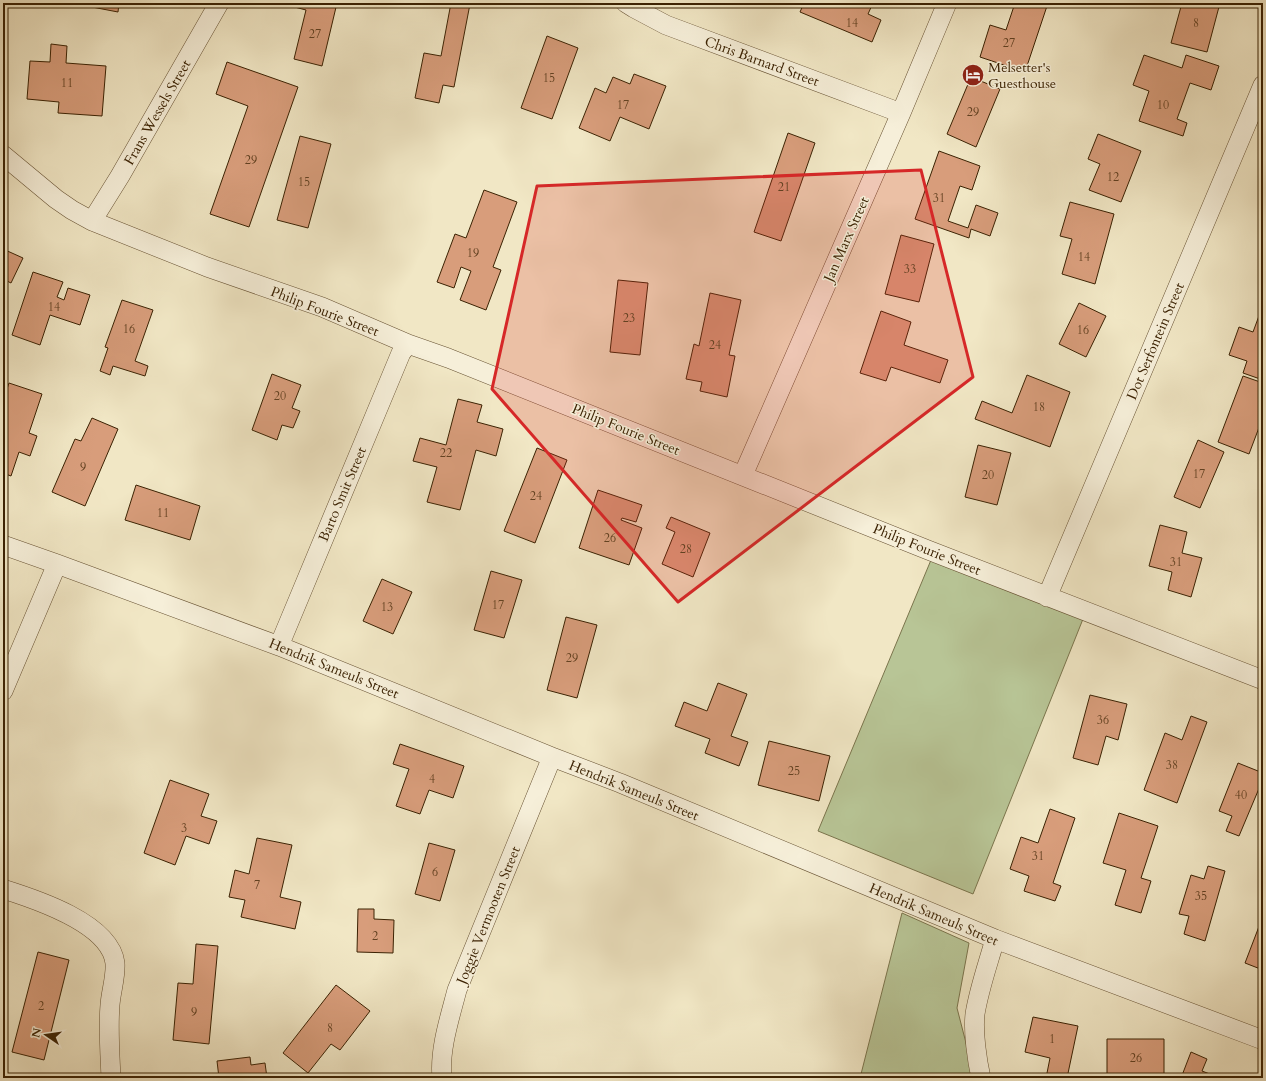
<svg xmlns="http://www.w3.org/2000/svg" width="1266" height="1081" font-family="Cardo,serif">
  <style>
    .green { fill: #b8c596; stroke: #7a744c }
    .building { fill: #d89d7b; stroke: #3b2203 }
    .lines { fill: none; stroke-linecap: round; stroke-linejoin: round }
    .minor-casing { stroke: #685334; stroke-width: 20 }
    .minor { stroke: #f6efd9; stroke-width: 19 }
    .marked { fill: #d62828; fill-opacity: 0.2; stroke: #d62828; stroke-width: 3; stroke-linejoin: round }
    .labels { text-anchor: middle; stroke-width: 3; stroke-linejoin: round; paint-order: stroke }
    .number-label { font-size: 12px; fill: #624121 }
    .street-label { font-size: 14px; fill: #3b2203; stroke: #f6efd9 }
    .poi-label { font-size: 14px; fill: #3b2203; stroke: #f6efd9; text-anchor: start }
  </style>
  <rect width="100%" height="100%" fill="#f1e7c5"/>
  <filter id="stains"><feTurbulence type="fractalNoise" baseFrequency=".005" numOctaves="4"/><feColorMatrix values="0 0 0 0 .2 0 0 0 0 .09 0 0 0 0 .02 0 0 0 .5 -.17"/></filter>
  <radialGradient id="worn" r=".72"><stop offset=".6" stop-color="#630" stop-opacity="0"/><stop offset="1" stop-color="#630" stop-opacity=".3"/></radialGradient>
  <!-- green -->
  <path class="green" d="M936,548L1087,609L973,894L818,831Z
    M902,913L969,943L957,1008L975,1078H860Z"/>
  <!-- building -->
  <path class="building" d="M93,3H119L118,12L92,7Z
    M284,3H337L322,66L294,59L306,10L283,4Z
    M381,3H399L398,7Z
    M451,3L470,4L454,87L443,85L439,103L415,98L424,53L441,56Z
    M804,3H873L868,14L881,20L872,42L800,12Z
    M1015,3H1039L1047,6L1025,72L980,57L990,25L1006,30Z
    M1182,3H1220L1207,52L1171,43Z
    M547,36L578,48L552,119L521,108Z
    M51,44L67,46L66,63L106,66L102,116L58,113L59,102L27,99L30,61L50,62Z
    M1144,55L1182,68L1186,55L1219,66L1211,90L1190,83L1177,119L1187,123L1183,136L1139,121L1149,91L1133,85Z
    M227,62L298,87L249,227L210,214L248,106L216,94Z
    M634,74L666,86L649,129L620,117L610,141L579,128L595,88L606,93L613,77L630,84Z
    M971,77L1000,89L976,147L947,134Z
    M788,133L815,143L781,241L754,232Z
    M1098,134L1141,151L1121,202L1089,190L1100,164L1088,159Z
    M300,136L331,144L308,228L277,220Z
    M939,151L980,166L972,190L960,186L948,221L968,228L976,205L998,213L990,236L971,229L969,238L915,219Z
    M484,190L517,202L493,267L501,270L486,310L460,300L471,271L461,267L454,288L437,282L455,234L466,238Z
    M1070,202L1114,214L1095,284L1062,274L1072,239L1060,236Z
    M901,235L934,244L919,302L885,294Z
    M3,249L23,258L11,283L3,279Z
    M33,272L63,282L57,297L64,300L68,288L90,295L80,325L50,315L40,345L12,335Z
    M618,280L648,283L640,355L610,352Z
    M710,293L741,300L729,355L735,356L727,397L700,391L702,382L686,379L694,344L699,346Z
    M122,300L153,310L135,361L148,366L145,376L113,366L110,375L100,371L108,348L105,347Z
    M1079,303L1106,316L1086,357L1059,344Z
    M1263,305V380L1243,373L1247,361L1229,355L1239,327L1253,332Z
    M881,311L911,322L904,345L948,360L940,383L891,367L886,381L860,373Z
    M272,374L301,385L292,408L300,411L293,428L282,425L277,440L252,430Z
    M1027,375L1070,392L1050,447L975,419L982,401L1012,413Z
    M1243,376L1263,383V417L1249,454L1218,442Z
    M9,383L42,394L29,433L37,436L30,456L19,452L11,476L3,473V401Z
    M458,399L482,405L477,422L503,429L496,456L476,450L460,510L427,502L437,467L413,461L420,438L446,445Z
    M92,418L118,429L85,506L52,492L75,439L81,441Z
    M1198,440L1224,452L1200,508L1174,497Z
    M978,445L1011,453L997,505L965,497Z
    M537,448L567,460L535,543L504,531Z
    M136,485L200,506L190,540L125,520Z
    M598,490L642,505L636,522L622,518L621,520L642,528L629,565L579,548Z
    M671,517L710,533L693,577L662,564L675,532L666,528Z
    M1160,525L1187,532L1182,553L1202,558L1191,597L1168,590L1172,572L1149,566Z
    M491,571L522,580L504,638L474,630Z
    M382,579L412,592L393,634L363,621Z
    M566,617L597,625L577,698L547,690Z
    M718,683L747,694L731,736L748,742L739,766L705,753L710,739L675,726L684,702L707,711Z
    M1090,695L1127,704L1118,740L1106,736L1098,765L1073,758Z
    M1191,716L1207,722L1177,803L1144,790L1165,733L1182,740Z
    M769,741L830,756L819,801L758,785Z
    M400,744L464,766L453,798L429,790L420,814L396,806L409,769L393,764Z
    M1238,763L1263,773V779L1239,836L1226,831L1232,816L1219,811Z
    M170,780L209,794L201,816L217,821L209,844L186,836L175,865L144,853Z
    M1050,809L1075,818L1053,883L1061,886L1055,901L1024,891L1029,876L1010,869L1021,837L1038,843Z
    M1119,813L1158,826L1141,878L1151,881L1141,913L1115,905L1126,870L1103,863Z
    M257,838L292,845L280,897L301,902L295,929L241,917L245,900L229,897L235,870L249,874Z
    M429,843L455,850L440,901L415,894Z
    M1208,866L1225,871L1205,941L1184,934L1189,916L1179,914L1191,875L1204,879Z
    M358,909H374V919L394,920L393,953L357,952Z
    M1263,916V970L1245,963Z
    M196,944L218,946L209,1044L173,1040L178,983L193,984Z
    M38,952L69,960L44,1060L12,1052Z
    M336,985L370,1011L340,1050L331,1044L308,1073L283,1053Z
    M1033,1017L1078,1026L1067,1078H1046L1050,1058L1025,1052Z
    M1107,1039H1164V1078H1107Z
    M1191,1052L1207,1059L1202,1071L1220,1078H1181Z
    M250,1057L251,1065L265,1063L267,1078H219L217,1061Z"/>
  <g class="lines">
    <!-- minor casing -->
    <g class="minor-casing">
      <path id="minor" d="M626,3L634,8L666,25L901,113
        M3,155L56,199L72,210L92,221L207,267L322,307L408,344L448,358L928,550L1263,680
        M92,221L120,176L219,3
        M743,475L901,113L947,3
        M3,545L57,564L279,646L552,757L620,783L995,939L1263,1040
        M1047,597L1263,85
        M279,646L401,353L408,344
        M3,691L57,564
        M3,889C35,899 110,923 115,963C116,977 111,991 110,1005C108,1029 110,1054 111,1078
        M442,1078C439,1050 450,1017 457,990L552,757
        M981,1078C977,1060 973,1032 975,1014C979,989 988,964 995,939"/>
    </g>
    <!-- minor -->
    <use href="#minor" class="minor"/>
  </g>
  <!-- marked area -->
  <path class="marked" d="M921,170L973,377L678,602L492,389L537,186Z"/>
  <!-- icons -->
  <defs>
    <g id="hotel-disc" transform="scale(1.15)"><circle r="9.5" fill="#8f2418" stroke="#f6efd9"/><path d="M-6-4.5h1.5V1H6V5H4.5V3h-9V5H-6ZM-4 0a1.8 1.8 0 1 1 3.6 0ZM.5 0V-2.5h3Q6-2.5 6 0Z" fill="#fff"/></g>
  </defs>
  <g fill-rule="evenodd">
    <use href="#hotel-disc" x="973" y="75"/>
  </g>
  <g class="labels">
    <!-- number labels -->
    <g class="number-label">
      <text x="852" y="27">14</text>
      <text x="1196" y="27">8</text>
      <text x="315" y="38">27</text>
      <text x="1009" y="47">27</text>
      <text x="549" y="82">15</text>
      <text x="67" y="87">11</text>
      <text x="623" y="109">17</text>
      <text x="1163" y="109">10</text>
      <text x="973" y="116">29</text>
      <text x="251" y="164">29</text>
      <text x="1113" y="181">12</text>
      <text x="304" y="186">15</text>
      <text x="784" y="191">21</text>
      <text x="939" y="202">31</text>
      <text x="473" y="257">19</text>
      <text x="1084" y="261">14</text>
      <text x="910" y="273">33</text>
      <text x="54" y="311">14</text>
      <text x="629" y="322">23</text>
      <text x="129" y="333">16</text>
      <text x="1083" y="334">16</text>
      <text x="715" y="349">24</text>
      <text x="280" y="400">20</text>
      <text x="1039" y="411">18</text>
      <text x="446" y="457">22</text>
      <text x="83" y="471">9</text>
      <text x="1199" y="478">17</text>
      <text x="988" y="479">20</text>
      <text x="536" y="500">24</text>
      <text x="163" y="517">11</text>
      <text x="610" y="542">26</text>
      <text x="686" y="553">28</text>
      <text x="1176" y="566">31</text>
      <text x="498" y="609">17</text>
      <text x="387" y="611">13</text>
      <text x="572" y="662">29</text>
      <text x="1103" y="724">36</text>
      <text x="1172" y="769">38</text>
      <text x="794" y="775">25</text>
      <text x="432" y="783">4</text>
      <text x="1241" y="799">40</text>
      <text x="184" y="832">3</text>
      <text x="1038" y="860">31</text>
      <text x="435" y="876">6</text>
      <text x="257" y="889">7</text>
      <text x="1201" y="900">35</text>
      <text x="375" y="940">2</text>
      <text x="41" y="1010">2</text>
      <text x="194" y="1016">9</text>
      <text x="330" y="1032">8</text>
      <text x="1052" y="1043">1</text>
      <text x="1136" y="1062">26</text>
    </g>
    <!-- street labels -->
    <g class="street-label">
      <text transform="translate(762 61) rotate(20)" y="5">Chris Barnard Street</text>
      <text transform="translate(157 112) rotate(-60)" y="5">Frans Wessels Street</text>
      <text transform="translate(846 239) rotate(-66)" y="5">Jan Marx Street</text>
      <text transform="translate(325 311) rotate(21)" y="5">Philip Fourie Street</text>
      <text transform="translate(1155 341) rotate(-67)" y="5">Dot Serfontein Street</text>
      <text transform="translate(626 429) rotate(22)" y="5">Philip Fourie Street</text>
      <text transform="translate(342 494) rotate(-67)" y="5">Barto Smit Street</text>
      <text transform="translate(927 549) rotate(22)" y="5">Philip Fourie Street</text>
      <text transform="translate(334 668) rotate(22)" y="5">Hendrik Sameuls Street</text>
      <text transform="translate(634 790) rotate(22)" y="5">Hendrik Sameuls Street</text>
      <text transform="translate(934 914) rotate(23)" y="5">Hendrik Sameuls Street</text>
      <text transform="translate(488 915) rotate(-68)" y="5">Joggie Vermooten Street</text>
    </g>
    <!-- poi labels -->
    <g class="poi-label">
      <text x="988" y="72">Melsetter's<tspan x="988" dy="16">Guesthouse</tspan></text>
    </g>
  </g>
  <!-- margin -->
  <rect width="1266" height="1081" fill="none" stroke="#f1e7c5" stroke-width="16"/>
  <rect x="4" y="4" width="1258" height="1073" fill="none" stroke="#3b2203" stroke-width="2"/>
  <rect x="8" y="8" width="1250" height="1065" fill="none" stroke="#3b2203"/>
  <!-- north arrow -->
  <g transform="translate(46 1035) rotate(283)" stroke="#f6efd9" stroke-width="3" paint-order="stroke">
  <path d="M0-3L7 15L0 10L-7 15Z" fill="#3b2203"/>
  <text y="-6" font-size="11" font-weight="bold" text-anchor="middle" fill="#3b2203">N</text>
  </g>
  <rect width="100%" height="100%" filter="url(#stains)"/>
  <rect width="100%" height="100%" fill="url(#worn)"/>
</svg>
